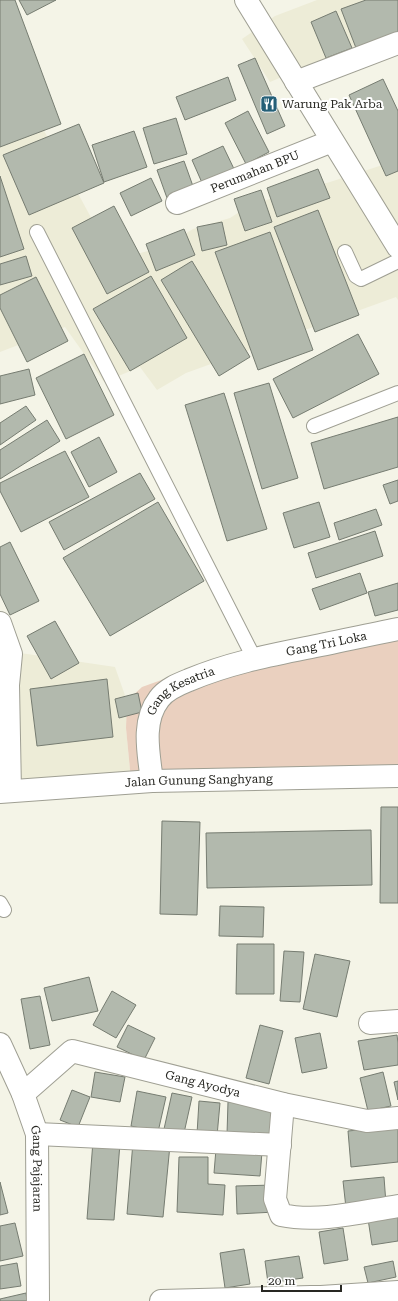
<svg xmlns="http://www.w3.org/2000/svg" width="398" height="1301" font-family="'Roboto Serif',serif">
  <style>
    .built { fill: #edecd7 }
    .green { fill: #ead0bf }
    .building { fill: #b2b9ad; stroke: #767c71 }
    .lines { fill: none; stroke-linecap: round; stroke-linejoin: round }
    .service-casing { stroke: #9f9f93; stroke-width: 16 }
    .minor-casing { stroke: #9f9f93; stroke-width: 24 }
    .tertiary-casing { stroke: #9f9f93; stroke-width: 24 }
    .secondary-casing { stroke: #9f9f93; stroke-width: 24 }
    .service { stroke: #fff; stroke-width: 14 }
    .minor { stroke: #fff; stroke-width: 22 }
    .tertiary { stroke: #fff; stroke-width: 22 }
    .secondary { stroke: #fff; stroke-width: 22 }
    .labels { text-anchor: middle; stroke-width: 4; stroke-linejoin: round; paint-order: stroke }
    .poi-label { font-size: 12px; fill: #282823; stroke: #fff; text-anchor: start }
    .street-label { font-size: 12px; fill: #282823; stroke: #fff }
  </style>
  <rect width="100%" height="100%" fill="#f4f4e7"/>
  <!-- built -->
  <path class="built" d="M317,0H398V28L270,82L242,39L275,16Z
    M0,41L41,125L114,260L163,247L193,229L230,218L252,204L330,182L398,160V300L396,297L186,373L157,390L140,367L104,382L65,327L0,352Z
    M0,650L115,667L127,701L126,728L132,790L0,796Z"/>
  <!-- green -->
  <path class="green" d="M398,617V783L132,790L126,728L127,701L142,687L217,660Z"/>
  <!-- building -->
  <path class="building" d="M0,0H15L61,124L0,147Z
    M19,0H56L27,15Z
    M366,0H398V33L356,48L341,9Z
    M336,11L352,48L326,58L311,22Z
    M255,58L285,126L267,134L238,65Z
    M228,77L236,100L185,120L176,97Z
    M383,79L398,111V171L386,176L349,95Z
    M248,111L269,152L246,164L225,123Z
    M176,118L187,154L154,164L143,128Z
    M79,124L104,183L29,215L3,155Z
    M134,131L147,167L104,182L92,145Z
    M223,146L235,171L203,185L192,160Z
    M184,161L194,189L167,198L157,170Z
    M318,169L330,198L277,217L267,188Z
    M0,176L24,249L0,257Z
    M151,178L162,201L131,216L120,193Z
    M261,190L272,222L245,231L234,199Z
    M114,206L149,272L107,294L72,228Z
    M318,210L359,315L315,332L274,227Z
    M222,222L227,245L202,251L197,227Z
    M184,229L195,255L156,271L146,244Z
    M270,232L313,350L258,370L215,252Z
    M26,256L32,276L0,285V264Z
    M192,261L250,357L219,376L161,280Z
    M151,276L187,338L130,371L93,309Z
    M36,277L68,341L27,362L0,308V295Z
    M358,334L379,374L293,418L273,379Z
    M84,354L114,415L66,439L36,378Z
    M29,369L35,395L0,404V376Z
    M269,383L298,478L262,489L234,393Z
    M224,393L267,529L227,541L185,405Z
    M26,406L36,420L0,445V423Z
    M398,417V467L324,489L311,443Z
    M47,420L60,441L0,479V450Z
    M99,437L117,472L89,487L71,452Z
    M65,451L89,497L21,532L0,491V483Z
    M140,473L155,499L64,550L49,522Z
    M398,480V501L390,504L383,485Z
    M158,502L204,581L110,636L63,558Z
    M319,502L330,537L294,548L283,513Z
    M376,509L382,525L339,540L334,523Z
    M375,531L383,556L316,578L308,553Z
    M10,542L39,601L10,615L0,594V547Z
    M360,573L367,593L320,610L312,589Z
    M398,583V610L375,616L368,592Z
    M55,621L79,663L51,679L27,636Z
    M107,679L113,737L37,746L30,689Z
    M138,693L142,712L119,718L115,699Z
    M381,807H398V903H380Z
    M162,821L200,822L197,915L160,914Z
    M371,830L372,885L207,888L206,833Z
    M220,906L264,907L263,937L219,936Z
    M237,944H274V994H236Z
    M284,951L304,952L300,1002L280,1001Z
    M315,954L350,961L337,1017L303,1009Z
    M89,977L98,1011L52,1021L44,988Z
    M112,991L136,1005L116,1038L93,1025Z
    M40,996L50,1045L30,1049L21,999Z
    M128,1025L155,1038L144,1060L117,1047Z
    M260,1025L283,1031L269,1084L246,1078Z
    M320,1033L327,1068L302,1073L295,1038Z
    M397,1035L398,1043V1065L364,1070L358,1041Z
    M95,1072L125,1077L120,1102L91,1097Z
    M383,1072L391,1106L368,1111L360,1078Z
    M398,1081V1100L394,1082Z
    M72,1090L90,1097L78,1127L60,1120Z
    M137,1091L166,1097L158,1132L131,1126Z
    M172,1093L192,1097L184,1133L164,1129Z
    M199,1101L220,1103L217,1136L197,1134Z
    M228,1102L273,1103L272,1135L227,1134Z
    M398,1126V1162L351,1167L348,1131Z
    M93,1141L120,1143L114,1220L87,1219Z
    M133,1142L170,1145L163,1217L127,1214Z
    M216,1149L262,1152L260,1176L214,1173Z
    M179,1157H208V1184L225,1185L223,1215L177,1212Z
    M384,1177L386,1204L346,1208L343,1181Z
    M0,1182L8,1213L0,1215Z
    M274,1185L275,1212L237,1214L236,1186Z
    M398,1214V1241L372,1245L368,1219Z
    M15,1223L23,1256L0,1261V1226Z
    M343,1228L348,1260L324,1264L319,1232Z
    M244,1249L250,1284L225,1288L220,1253Z
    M299,1256L303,1278L268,1283L265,1261Z
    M393,1261L396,1277L368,1283L364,1267Z
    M17,1263L21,1286L0,1289V1266Z
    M26,1293L27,1301H0V1299Z"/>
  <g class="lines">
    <!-- service casing -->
    <g class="service-casing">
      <path id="service" d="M37,232L254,658
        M345,252L356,276L361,279L398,261
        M314,426L398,393
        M0,903L4,910"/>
    </g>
    <!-- minor casing -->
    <g class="minor-casing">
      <g id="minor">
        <path d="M296,82L398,43"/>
        <path id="s1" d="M177,203L332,141"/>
        <path d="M0,623L11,654L8,685L10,791"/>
        <path id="s2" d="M152,781C149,755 141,722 159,699C166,689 179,684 189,680C227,664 266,656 306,648C337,642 367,635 398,629"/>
        <path d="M370,1023L398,1021"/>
        <path id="s3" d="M0,1044L23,1094L37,1134L38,1301"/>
        <path id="s4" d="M23,1094L72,1051L283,1104L367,1121L398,1118"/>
        <path d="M283,1104L275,1199L281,1215C319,1223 360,1212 398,1206"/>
        <path d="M37,1134L280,1145"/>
        <path d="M321,1297L398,1292"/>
        <path d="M161,1301L311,1297H321V1301"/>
      </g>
    </g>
    <!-- tertiary casing -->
    <g class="tertiary-casing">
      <path id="tertiary" d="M246,0L398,247"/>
    </g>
    <!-- secondary casing -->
    <g class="secondary-casing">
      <g id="secondary">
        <path id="s5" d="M0,792L152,781L398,776"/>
      </g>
    </g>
    <!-- service -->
    <use href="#service" class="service"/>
    <!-- minor -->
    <use href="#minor" class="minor"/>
    <!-- tertiary -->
    <use href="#tertiary" class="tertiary"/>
    <!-- secondary -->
    <use href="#secondary" class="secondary"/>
  </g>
  <!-- icons -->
  <defs>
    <g id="restaurant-square" transform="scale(0.9)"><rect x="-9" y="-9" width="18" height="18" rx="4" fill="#245f77" stroke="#fff"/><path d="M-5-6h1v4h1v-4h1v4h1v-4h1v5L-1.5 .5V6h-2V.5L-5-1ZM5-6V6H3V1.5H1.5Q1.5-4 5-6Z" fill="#fff"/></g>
  </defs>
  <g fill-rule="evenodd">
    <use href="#restaurant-square" x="269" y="104"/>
  </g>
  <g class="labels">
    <!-- poi labels -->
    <g class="poi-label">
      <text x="282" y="108">Warung Pak Arba</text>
    </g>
    <!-- street labels -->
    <g class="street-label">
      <text dy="4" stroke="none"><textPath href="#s1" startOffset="84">Perumahan BPU</textPath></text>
      <text dy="4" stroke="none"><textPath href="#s2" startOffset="263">Gang Tri Loka</textPath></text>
      <text dy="4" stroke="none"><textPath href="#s2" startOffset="107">Gang Kesatria</textPath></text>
      <text dy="4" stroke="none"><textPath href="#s5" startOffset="199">Jalan Gunung Sanghyang</textPath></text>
      <text dy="4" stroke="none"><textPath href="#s4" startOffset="200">Gang Ayodya</textPath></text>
      <text dy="4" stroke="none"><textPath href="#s3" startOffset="132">Gang Pajajaran</textPath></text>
    </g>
  </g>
  <!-- scale -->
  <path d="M262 1285v6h79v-6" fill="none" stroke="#282823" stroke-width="2"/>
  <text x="268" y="1285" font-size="12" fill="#282823" stroke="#ffffff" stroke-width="3" paint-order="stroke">20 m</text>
</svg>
